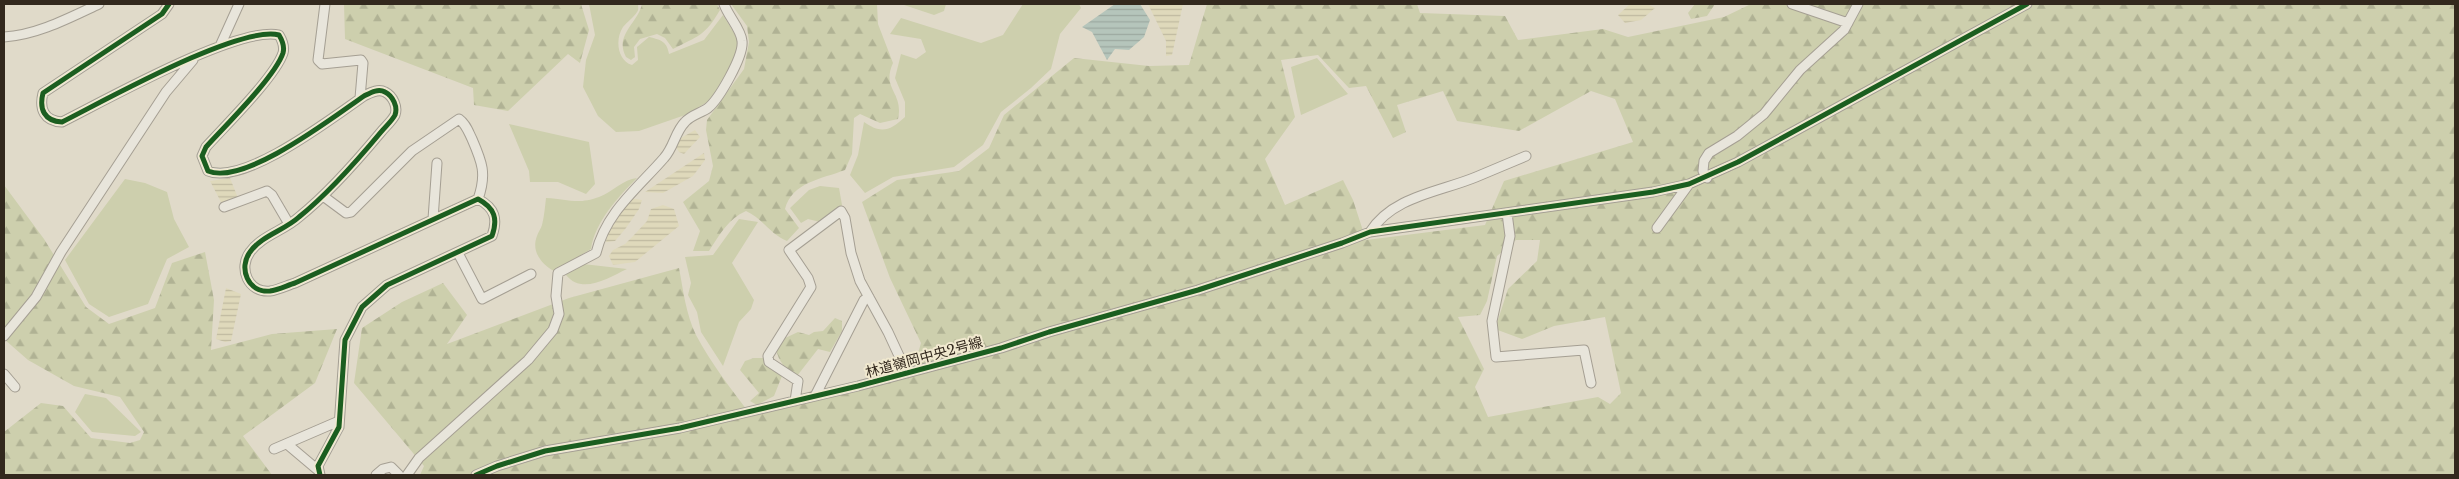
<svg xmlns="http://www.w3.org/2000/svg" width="2459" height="479" font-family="'Libre Baskerville','Noto Sans JP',serif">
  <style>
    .farmland { fill: url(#farmland-rules) }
    .green { fill: #cdcfad }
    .forest { fill: url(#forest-firs); fill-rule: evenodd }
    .water { fill: url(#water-rules) }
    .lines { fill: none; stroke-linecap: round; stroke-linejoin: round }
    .minor-casing { stroke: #a59f93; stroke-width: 11 }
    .minor { stroke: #e8e5db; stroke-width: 9 }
    .cycleway-casing { stroke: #f1e9cf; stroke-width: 8 }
    .cycleway { stroke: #1b5e20; stroke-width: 5 }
    .labels { text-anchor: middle; stroke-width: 4; stroke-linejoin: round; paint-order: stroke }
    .street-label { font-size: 14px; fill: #32281d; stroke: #f1e9cf }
  </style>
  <defs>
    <pattern id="farmland-rules" width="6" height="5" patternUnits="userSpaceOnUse" patternTransform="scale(1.25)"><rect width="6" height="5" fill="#dfd9bb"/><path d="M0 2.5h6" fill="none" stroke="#c0baa0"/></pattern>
    <pattern id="forest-firs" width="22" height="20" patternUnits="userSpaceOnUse" patternTransform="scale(1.25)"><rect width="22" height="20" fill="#cdcfad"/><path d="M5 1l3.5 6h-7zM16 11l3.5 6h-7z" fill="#b0b294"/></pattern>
    <pattern id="water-rules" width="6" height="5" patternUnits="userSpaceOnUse" patternTransform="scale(1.25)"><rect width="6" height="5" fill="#b5c5bb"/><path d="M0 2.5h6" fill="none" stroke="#9ca9a0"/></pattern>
  </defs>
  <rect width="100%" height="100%" fill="#e0dac9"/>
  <!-- farmland -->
  <path class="farmland" d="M1148,4H1183L1172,55L1166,56V41Z
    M1630,4H1647L1655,8L1641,20L1625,23L1618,15Z
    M695,130L700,137L684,154L679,152L676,147L681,138Z
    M704,153L705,160L693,176L663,193L645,192Z
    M230,178L238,198L222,204L210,181Z
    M629,198L642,200L639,209L626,228L615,241L606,242L607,233Z
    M663,205L674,209L679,226L635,262L613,265L609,256L613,250L625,244L635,234L647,221L651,209Z
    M226,288L241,294L231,341L225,342L216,339Z"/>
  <!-- green -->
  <path class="green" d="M589,4H638C638,6 639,10 637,12C634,17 627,22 623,27C615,39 617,60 632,65L638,60L637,47L649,37C662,40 667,42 669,54L704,40L723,15L739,41L732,65L710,100L688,114L639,131L616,132L598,116L583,87L586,60L595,35Z
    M901,4H946L944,11L934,15Z
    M1023,4H1079L1081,8L1060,34L1051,69L1031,88L1001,112L983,145L954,167L893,177L865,193L850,175L858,155L864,122C881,134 890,131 905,117V102L895,78L901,54L916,59L926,52L921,39L890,34L901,18L981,43L1003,35Z
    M1317,58L1348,94L1301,115L1291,67Z
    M509,124L589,142L595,184L586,194L558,182H530L529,171Z
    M637,178C618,197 595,222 591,249L554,271C541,264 531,251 537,236C538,232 541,229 542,225C544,217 545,207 546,198C568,199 577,205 599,197C613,192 623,179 637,178Z
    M125,179L145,183L167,192L174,219L189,247L167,259L148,304L109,317L89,304L65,260Z
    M820,186L839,188L842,205L820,222L808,219L801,223L790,208L809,190Z
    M739,219L758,222L732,263L754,300L751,309L739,322L723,366L701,332L697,312L688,295L691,283L685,257L713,255Z
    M583,264L627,269C608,278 582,295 566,275L571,268Z
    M85,394L106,398L141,432L135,436L92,432L75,412Z"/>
  <!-- forest -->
  <path class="forest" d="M344,4H581L589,30L580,63L568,54L508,111L474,105L473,88L345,39Z
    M642,4H717L720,10C705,36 698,36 673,49L665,38L657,34L640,39L634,47L635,57L631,60L626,57C614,35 638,23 642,4Z
    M731,4H877L878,24L893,63C881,90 904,92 898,119L880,123L860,114L854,118L852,154L845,170C822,179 792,182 785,209L799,228L787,241C770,234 762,218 746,211C728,219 720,234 709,251H693L700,231L683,202L709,181L713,166L706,130L707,120L744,69L749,42L747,26Z
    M1207,4H1417L1420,13L1505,16L1518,40L1603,29L1628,37L1724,17L1751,4H2455V475H420L424,466L354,383L362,328L402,302L443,283L467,315L447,344L569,298L679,268C683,289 686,315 696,335C711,363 731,389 750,414L912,374L921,343L890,278L862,202L897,180L959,171L989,148L1004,115L1074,58L1149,66L1189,65ZM1318,55L1349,88L1366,86L1393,138L1406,132L1397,105L1443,91L1457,121L1519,131L1591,91L1615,99L1633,142L1504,181L1485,225L1366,240L1353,200L1343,180L1285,205L1265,159L1295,117L1281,60ZM1516,240H1540L1537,261L1508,289L1495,329L1522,339L1554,326L1605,317L1621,393L1610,404L1598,397L1488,417L1475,387L1484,369L1458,317L1480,315L1487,301L1497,256Z
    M1695,4H1715L1707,16L1691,19L1688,13Z
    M4,185L44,239L86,307L109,324L155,308L172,263L205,252L214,300L211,350L272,334L337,329L315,383L243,436L272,475H4V432L41,403L63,406L91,438L130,443L140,440L144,432L120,397L74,386L28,360L4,339Z
    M835,318L842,321V331L830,352L818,349L797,376C785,368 779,363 776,349L783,339L798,332L809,335L814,332L823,331Z
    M754,358H763L782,376L774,396L757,405L750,401L759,393L740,370L745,361Z"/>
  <!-- water -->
  <path class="water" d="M1115,4H1140L1150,20L1144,37L1129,50L1115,49L1107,60L1092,32L1082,27Z"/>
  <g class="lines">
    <!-- minor casing -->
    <g class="minor-casing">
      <path id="minor" d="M169,4L162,14L43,93C39,109 44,121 62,122C104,101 239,25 279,35C282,40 285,46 283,53C275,77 224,127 206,147L202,156L208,171C244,186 332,118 364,96C370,93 378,88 385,92C393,96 398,107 395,115C392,121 385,127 381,132C356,162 329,193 299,217C285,230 261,236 250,252C238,268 248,293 270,291C278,290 288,285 295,283L478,199C495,208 498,219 492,236L387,285L362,307L345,340L339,427L318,466L320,475
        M325,4L318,60L322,64L361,60L363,63L360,98
        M1792,4L1848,23
        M4,37C37,35 69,18 99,4
        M220,46L239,4
        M1707,178L1703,171L1704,161L1709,153L1737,136L1764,114L1800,70L1844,30L1858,4
        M323,196L346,213L351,212L412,151L459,119C466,124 468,131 472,139C482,162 487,174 478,199
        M224,207L267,191L272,195L289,224
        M1507,213L1510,236L1492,321L1496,357L1584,350L1591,383
        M433,219L437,163
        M1657,228L1689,184
        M1370,232C1393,196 1440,192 1476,177C1493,170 1509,163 1526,156
        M458,253L482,299L531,274
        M4,336L36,297L61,252L166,92L193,60
        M4,374L15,387
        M815,396L864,300L869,297
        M795,401L798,381L769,362L768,356L811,287L808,278L789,250L841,211L845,218L851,253L860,281L888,332L907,373
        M287,444L319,471
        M274,449L339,421
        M376,475L383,469L391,467L399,475
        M407,475L419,458L528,360L553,330L559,314L556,296L558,273L596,253C606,212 638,188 664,158C674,147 675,132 685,122C691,115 701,113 708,108C719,99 744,56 742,41C741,29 728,16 724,4
        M476,475L497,466L545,451L680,428L858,386L1001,348L1049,332L1198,290L1342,243L1370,232L1653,192L1689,184L1738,162L2027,4"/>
    </g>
    <!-- minor -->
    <use href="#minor" class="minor"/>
    <!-- cycleway casing -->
    <g class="cycleway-casing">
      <path id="cycleway" d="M169,4L162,14L43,93C39,109 44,121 62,122C104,101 239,25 279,35C282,40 285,46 283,53C275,77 224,127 206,147L202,156L208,171C244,186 332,118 364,96C370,93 378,88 385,92C393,96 398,107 395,115C392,121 385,127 381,132C356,162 329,193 299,217C285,230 261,236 250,252C238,268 248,293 270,291C278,290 288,285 295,283L478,199C495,208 498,219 492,236L387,285L362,307L345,340L339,427L318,466L320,475
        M476,475L497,466L545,451L680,428L858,386L1001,348L1049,332L1198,290L1342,243L1370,232L1653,192L1689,184L1738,162L2027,4"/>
    </g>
    <!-- cycleway -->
    <use href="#cycleway" class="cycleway"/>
  </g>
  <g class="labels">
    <!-- street labels -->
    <g class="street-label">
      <text transform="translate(924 357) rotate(-15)" y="5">林道嶺岡中央2号線</text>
    </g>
  </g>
  <!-- border -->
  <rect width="2459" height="479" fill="none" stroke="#32281d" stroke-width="10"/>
</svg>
